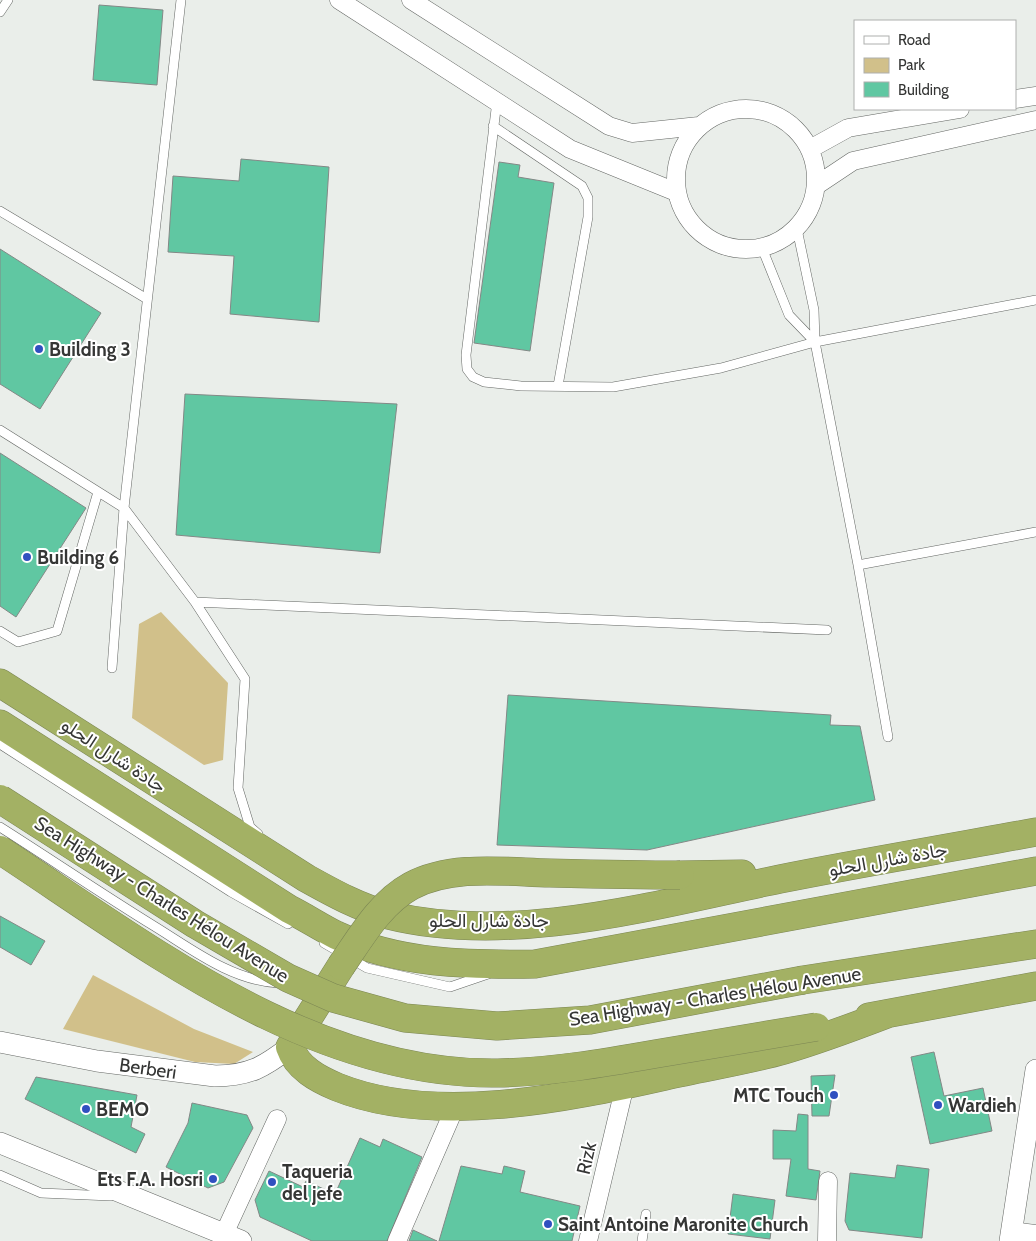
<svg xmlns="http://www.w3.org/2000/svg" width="1036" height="1241" font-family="Cabin,Vazirmatn,sans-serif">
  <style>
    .green { fill: #d1c08a }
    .building { fill: #60c7a2; stroke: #838886 }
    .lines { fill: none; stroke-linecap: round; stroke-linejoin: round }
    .service-casing { stroke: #646764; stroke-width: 10 }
    .minor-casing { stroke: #646764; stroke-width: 19 }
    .tertiary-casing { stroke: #646764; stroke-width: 22 }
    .motorway-casing { stroke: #7c8654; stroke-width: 29 }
    .service { stroke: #fff; stroke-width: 9 }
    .minor { stroke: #fff; stroke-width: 18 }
    .tertiary { stroke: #fff; stroke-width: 21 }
    .motorway { stroke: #a3b164; stroke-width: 28 }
    .motorway-bridge-casing { stroke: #7c8654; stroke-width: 29; stroke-linecap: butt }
    .motorway-bridge { stroke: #a3b164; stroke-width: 28 }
    .poi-dot { fill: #3050c0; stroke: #fff; stroke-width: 2 }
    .labels { text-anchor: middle; stroke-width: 4; stroke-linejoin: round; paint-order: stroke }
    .poi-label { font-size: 19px; font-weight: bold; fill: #353635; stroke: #fff; text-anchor: start }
    .street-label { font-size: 19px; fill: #353635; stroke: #fff }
  </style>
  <rect width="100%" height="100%" fill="#eaeeea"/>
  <!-- green -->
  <path class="green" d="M161,612L228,683L223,760L204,765L132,718L139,624Z
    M93,975L194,1029L253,1052L234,1064L195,1062L63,1029Z"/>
  <!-- building -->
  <path class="building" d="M99,5L163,10L157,85L93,80Z
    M241,159L329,167L319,322L230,314L234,256L168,252L173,176L239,181Z
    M499,162L520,165L518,177L554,183L530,351L474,343Z
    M0,249L101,313L40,409L0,384Z
    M185,394L397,404L380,553L176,535Z
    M0,453L86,508L16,617L0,606Z
    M508,695L831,715L830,725L860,726L875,800L647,850L497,845Z
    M0,916L45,941L31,965L0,947Z
    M934,1052L944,1096L983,1088L992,1131L930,1144L911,1057Z
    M835,1075L829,1116H812L811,1076Z
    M36,1077L137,1095L131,1127L145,1134L136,1153L25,1099Z
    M192,1103L247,1115L253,1128L224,1182L208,1188L166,1167L188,1123Z
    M798,1114L808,1115V1169L820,1171L816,1200L786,1196L791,1159H773V1130L796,1131Z
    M360,1138L380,1147L383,1139L422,1157L387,1241H312L260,1217L255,1200L269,1171L303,1187L306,1181L335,1194Z
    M897,1165L929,1169L922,1238L849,1230L845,1221L850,1173L895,1178Z
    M461,1166L502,1174L504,1166L525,1171L520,1192L580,1206L572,1241H439Z
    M733,1194L775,1200L770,1239L728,1234Z
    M413,1230L437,1241H409Z"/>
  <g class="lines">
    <!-- service casing -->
    <g class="service-casing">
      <path id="service" d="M0,12L8,0
        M497,101L466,355L467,369L473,377L484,382L521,386L613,387L721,368L815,342L1036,300
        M493,126L582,186L588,198V217L558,386
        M0,211L147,299
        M797,229L814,310L815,342L858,565L888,737
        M762,248L789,315L815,342
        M0,430L124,508L195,602L245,679L238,788L250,827L258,834
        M858,565L1036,532
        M195,602L827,630
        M0,631L18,642L57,631L98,492
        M112,668L124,508L181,0
        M0,744L231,892L288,924
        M0,827C52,860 102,894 154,926C193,950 231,980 278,983
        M324,943L367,968L450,987L488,974
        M0,1175L41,1193L111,1196
        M642,1241L646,1214"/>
    </g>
    <!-- minor casing -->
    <g class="minor-casing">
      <path id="minor" d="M339,0L570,149L676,192
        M411,0L609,126L632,133L699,126
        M1015,99L1036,96
        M676 179a70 70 0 1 1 140 0a70 70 0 1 1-140 0Z
        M810,149L848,128L960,109
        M817,185L853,161L1036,120
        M1012,1231L1036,1234
        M224,1234L277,1119
        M397,1241L456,1105
        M588,1241L625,1085
        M827,1241L828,1181"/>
    </g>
    <!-- tertiary casing -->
    <g class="tertiary-casing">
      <path id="tertiary" d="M0,1042L97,1061L215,1076C249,1076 264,1067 290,1047
        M0,1143L241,1241
        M1010,1241L1036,1070"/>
    </g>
    <!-- motorway casing -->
    <g class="motorway-casing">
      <path id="motorway" d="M0,683L306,878C333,893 358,907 388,915C512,946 658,904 780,879C865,862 951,848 1036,832
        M0,724L289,909C305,917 320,927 336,935C399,964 468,965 535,964L1036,871
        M680,875L742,874
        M341,966L290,1047C297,1068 318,1079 337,1087C434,1126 567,1098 665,1076C704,1067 745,1061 784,1050C819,1040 853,1027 887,1014
        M803,980L1036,944
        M869,1017L1036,986"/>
    </g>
    <!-- service -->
    <use href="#service" class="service"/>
    <!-- minor -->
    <use href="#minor" class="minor"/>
    <!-- tertiary -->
    <use href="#tertiary" class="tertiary"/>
    <!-- motorway -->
    <use href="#motorway" class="motorway"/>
    <!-- motorway-bridge casing -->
    <g class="motorway-bridge-casing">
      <path id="motorway-bridge" d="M0,799L195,924L288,978L333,998L405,1018L497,1026L590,1020L803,980
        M0,850C148,947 312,1076 498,1073C551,1072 604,1063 655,1054C709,1045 763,1036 816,1027
        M341,966C361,937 380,903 411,886C452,864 506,872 550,873C593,874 636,875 680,875"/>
    </g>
    <!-- motorway-bridge -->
    <use href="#motorway-bridge" class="motorway-bridge"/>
  </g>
  <!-- markers -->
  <g class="poi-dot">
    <circle cx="39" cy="349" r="5"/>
    <circle cx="27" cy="557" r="5"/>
    <circle cx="834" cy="1095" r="5"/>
    <circle cx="938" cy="1105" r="5"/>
    <circle cx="86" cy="1109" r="5"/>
    <circle cx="213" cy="1179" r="5"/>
    <circle cx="272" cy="1182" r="5"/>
    <circle cx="548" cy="1224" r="5"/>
  </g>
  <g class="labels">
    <!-- poi labels -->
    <g class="poi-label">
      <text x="49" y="356">Building 3</text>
      <text x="37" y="564">Building 6</text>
      <text x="824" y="1102" text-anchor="end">MTC Touch</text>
      <text x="948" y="1112">Wardieh</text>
      <text x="96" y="1116">BEMO</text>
      <text x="282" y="1178">Taqueria<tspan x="282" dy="22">del jefe</tspan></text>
      <text x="203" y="1186" text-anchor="end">Ets F.A. Hosri</text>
      <text x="558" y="1231">Saint Antoine Maronite Church</text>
    </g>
    <!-- street labels -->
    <g class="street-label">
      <text transform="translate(114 755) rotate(33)" y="7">جادة شارل الحلو</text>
      <text transform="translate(888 859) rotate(-10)" y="7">جادة شارل الحلو</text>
      <text transform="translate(162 899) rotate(32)" y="7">Sea Highway - Charles Hélou Avenue</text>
      <text x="489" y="927">جادة شارل الحلو</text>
      <text transform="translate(715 996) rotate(-9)" y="7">Sea Highway - Charles Hélou Avenue</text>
      <text transform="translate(148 1068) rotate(8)" y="7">Berberi</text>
      <text transform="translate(586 1158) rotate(-77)" y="7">Rizk</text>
    </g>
  </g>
  <!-- legend -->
  <rect x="854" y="20" width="162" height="90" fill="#ffffff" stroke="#aeafae"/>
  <rect x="864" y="36" width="25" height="8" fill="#ffffff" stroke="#aeafae"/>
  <text x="898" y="45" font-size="15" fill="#353635">Road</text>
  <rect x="864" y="58" width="25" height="15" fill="#d1c08a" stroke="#aeafae"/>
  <text x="898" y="70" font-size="15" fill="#353635">Park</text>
  <rect x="864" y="82" width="25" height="15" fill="#60c7a2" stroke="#aeafae"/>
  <text x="898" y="95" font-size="15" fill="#353635">Building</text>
</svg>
